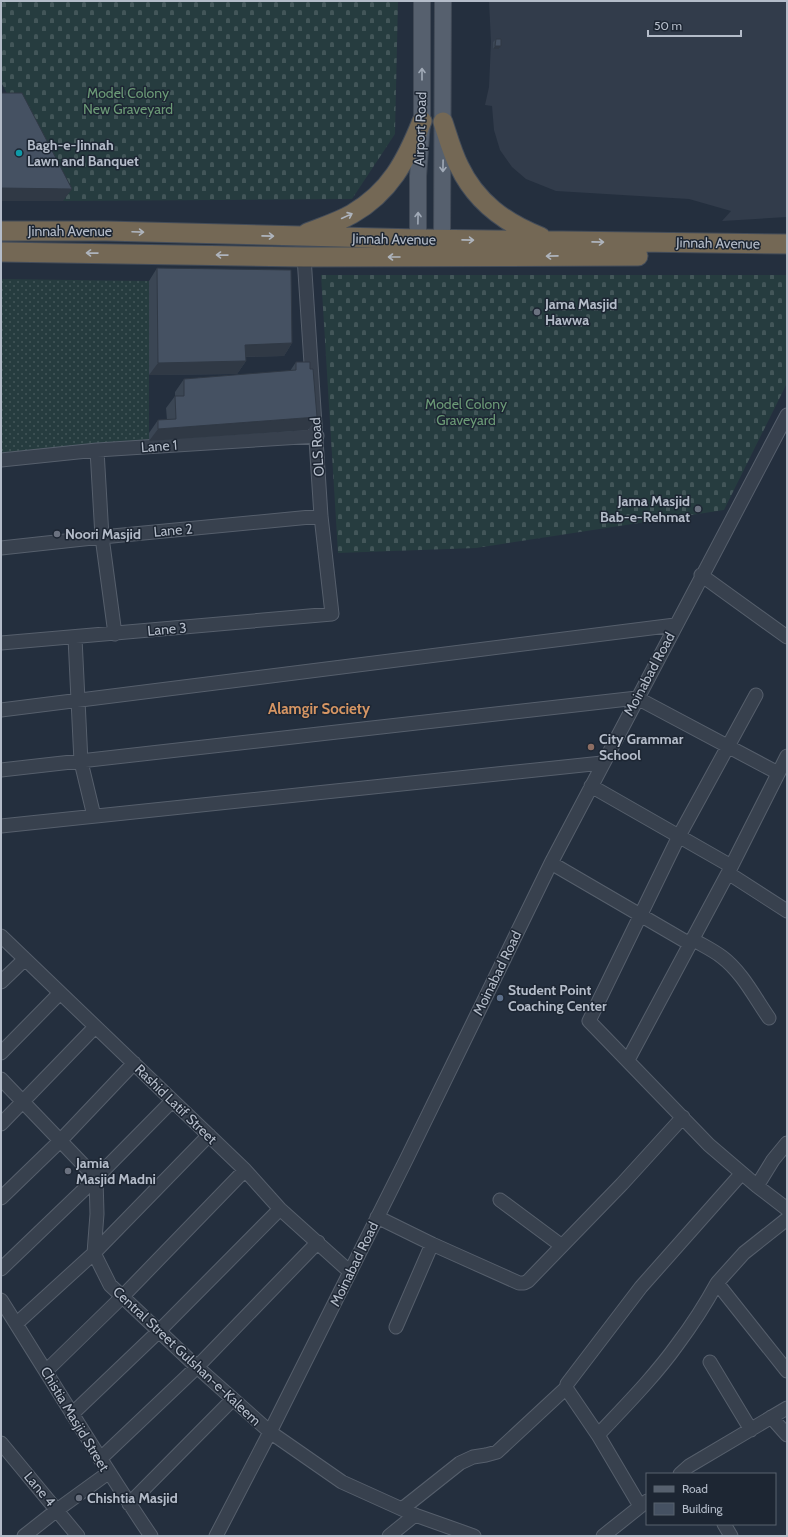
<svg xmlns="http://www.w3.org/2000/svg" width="788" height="1537" font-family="Cabin,sans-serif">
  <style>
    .airport { fill: #323c4b }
    .grass { fill: url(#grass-dots) }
    .cemetery { fill: url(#cemetery-stones) }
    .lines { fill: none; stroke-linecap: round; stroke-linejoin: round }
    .minor-casing { stroke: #565f6c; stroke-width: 15 }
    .major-casing { stroke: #414a57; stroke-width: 18 }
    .highway-casing { stroke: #434c59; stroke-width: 21 }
    .minor { stroke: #38414e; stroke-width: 13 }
    .major { stroke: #56606e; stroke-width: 16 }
    .highway { stroke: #746855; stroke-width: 19 }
    .wall { fill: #3b4654 }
    .shaded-wall { fill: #303945 }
    .building { fill: #455162; stroke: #303945 }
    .oneway { stroke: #a1aab7 }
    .oneway2 { stroke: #aeb4bd }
    .culture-dot { fill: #0f9aa8; stroke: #1d2633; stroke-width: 1.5 }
    .worship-dot { fill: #6b7280; stroke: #1d2633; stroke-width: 1.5 }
    .education-dot { fill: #8d6e63; stroke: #1d2633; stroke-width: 1.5 }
    .service-dot { fill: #5c6f8a; stroke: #1d2633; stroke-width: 1.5 }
    .labels { text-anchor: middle; stroke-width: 3; stroke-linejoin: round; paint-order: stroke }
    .park-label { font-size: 14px; fill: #6b9a76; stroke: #1d2633 }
    .street-label { font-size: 14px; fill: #b4bcc9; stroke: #1d2633 }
    .poi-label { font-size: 14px; font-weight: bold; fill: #b4bcc9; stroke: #1d2633; text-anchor: start }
    .neighbourhood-label { font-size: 15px; font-weight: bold; fill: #d59563; stroke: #1d2633 }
  </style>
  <defs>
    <pattern id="grass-dots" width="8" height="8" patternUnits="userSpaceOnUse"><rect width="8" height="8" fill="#263c3f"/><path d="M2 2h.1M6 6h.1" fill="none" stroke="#435659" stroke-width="1.8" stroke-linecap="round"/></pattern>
    <pattern id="cemetery-stones" width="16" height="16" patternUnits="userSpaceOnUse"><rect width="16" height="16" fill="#263c3f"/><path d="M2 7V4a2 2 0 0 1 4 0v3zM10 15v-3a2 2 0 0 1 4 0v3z" fill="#435659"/></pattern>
  </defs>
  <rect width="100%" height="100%" fill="#242f3e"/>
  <!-- airport -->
  <path class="airport" d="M489,1H787V217L722,221L731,211L689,199L556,191L526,179L512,167L500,150L494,130L492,106L485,105L489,87L491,42Z"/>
  <!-- grass -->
  <path class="grass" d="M1,279L149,281V441L1,455Z"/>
  <!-- cemetery -->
  <path class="cemetery" d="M1,1H398L395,134L352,199L63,201L1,82Z
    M321,275H787V383L724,510L476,548L338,553Z"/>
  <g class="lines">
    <!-- minor casing -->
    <g class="minor-casing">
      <path id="minor" d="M97,450L102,537L115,634
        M1,460L97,450L317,436
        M1,548L102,537L321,516
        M701,575L787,637
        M75,638L81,762L94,816
        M1,643L332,614L321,516L304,257
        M756,695L679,836L589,1021L709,1145L757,1186L787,1209
        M1,710L675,625
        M1,770L637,698L778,773
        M591,786L731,866
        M1,826L602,763
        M551,863L690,944
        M728,873L787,911
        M1,936L245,1170L280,1209L350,1272
        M692,939C702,945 713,950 722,957C742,972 755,998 769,1018
        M1,982L25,959
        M1,1053L60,993
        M628,1060L728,873L787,756
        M1,1079L96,1178L97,1214L94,1253L110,1285L197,1367L270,1432L342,1482L415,1515L474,1536
        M1,1124L95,1027
        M757,1186L773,1160L787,1143
        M1,1198L60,1141L134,1063
        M500,1200L562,1246
        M377,1217L432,1244L519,1283H524L528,1281L622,1184L683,1117
        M787,1219L744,1253L717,1283L787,1371
        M1,1269L96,1178L172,1101
        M1,1300C51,1379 99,1459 151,1536
        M16,1324L94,1253L209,1135
        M396,1327L432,1244
        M710,1362L751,1430
        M46,1371L123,1296L245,1170
        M566,1388L598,1435L640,1506
        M72,1414L159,1331L280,1209
        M771,1417L787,1435
        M598,1435C625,1406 654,1377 677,1345C692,1325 705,1305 717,1283
        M1,1443L78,1536
        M100,1459L197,1367L318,1242
        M680,1474L689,1466L787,1408
        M129,1504L233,1399
        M402,1509L460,1463L473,1457L486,1455L497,1452L566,1388L567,1384L641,1287L742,1173
        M724,1524L731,1536
        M24,1536L57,1510L108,1473
        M216,1536L270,1432L406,1160L551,863L787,415
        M389,1536L415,1515
        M603,1536L647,1501"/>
    </g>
    <!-- major casing -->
    <g class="major-casing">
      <path id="major" d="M442,239L443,1
        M418,251V176L422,121V1"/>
    </g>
    <!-- highway casing -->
    <g class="highway-casing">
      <path id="highway" d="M443,122C448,137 452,152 459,166C476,202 505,223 541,237
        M1,231H106L417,239L787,244
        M307,233C322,227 338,222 352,214C390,192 406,161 422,121
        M1,252L304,257L638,256"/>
    </g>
    <!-- minor -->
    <use href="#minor" class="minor"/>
    <!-- major -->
    <use href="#major" class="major"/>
    <!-- highway -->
    <use href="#highway" class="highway"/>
  </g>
  <!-- wall -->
  <path class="wall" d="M496,39L501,46L499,49H493V42Z
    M157,268L292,343L284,356L245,357L246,361L237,374L149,375V281Z
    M296,362L310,369L317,417L308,430L149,441V433L158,420H167L166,408L175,396V392L184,379L290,371Z"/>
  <!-- shaded-wall -->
  <path class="shaded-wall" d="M495,46H501L499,49H493Z
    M1,188L72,189L63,201H1Z
    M292,343L284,356L236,357L245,345Z
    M246,361L237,374L149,375L158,363Z
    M317,417L308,430L149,441L158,429Z"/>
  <!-- building -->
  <path class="building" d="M496,39H501V46H495Z
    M1,93H22L72,189L1,188Z
    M157,268L291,270L292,343L245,345L246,361L158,363Z
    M296,362H310V369H313L317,417L158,429V420L176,419L175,396H184V379L296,370Z"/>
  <!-- one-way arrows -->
  <defs><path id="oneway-shaft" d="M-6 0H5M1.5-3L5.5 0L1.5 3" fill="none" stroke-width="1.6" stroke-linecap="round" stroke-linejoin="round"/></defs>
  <g class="oneway">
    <use href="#oneway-shaft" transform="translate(422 74) rotate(-90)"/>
    <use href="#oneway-shaft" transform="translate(443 166) rotate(91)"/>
    <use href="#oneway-shaft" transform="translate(418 218) rotate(-89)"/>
  </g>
  <g class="oneway2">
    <use href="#oneway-shaft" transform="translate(347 216) rotate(-25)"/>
    <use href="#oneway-shaft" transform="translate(138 232) rotate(2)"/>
    <use href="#oneway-shaft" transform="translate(268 236) rotate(1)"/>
    <use href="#oneway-shaft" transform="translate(468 240) rotate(1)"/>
    <use href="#oneway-shaft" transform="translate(598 242) rotate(1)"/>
    <use href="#oneway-shaft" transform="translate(92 253) rotate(-179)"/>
    <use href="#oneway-shaft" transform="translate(222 255) rotate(-179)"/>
    <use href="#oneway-shaft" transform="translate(552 256) rotate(179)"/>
    <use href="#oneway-shaft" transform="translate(394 257) rotate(180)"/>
  </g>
  <!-- markers -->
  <circle class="culture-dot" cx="19" cy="153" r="4"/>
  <g class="worship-dot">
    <circle cx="537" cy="312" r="4"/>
    <circle cx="698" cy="509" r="4"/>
    <circle cx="57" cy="534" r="4"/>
    <circle cx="68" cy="1171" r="4"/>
    <circle cx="79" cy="1498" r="4"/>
  </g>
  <circle class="education-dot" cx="591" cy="747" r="4"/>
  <circle class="service-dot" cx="500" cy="998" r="4"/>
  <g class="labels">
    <!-- park labels -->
    <g class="park-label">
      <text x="128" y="98">Model Colony<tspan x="128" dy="16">New Graveyard</tspan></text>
      <text x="466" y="409">Model Colony<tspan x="466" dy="16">Graveyard</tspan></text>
    </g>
    <!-- street labels -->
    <g class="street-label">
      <text transform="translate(420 129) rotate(-88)" y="5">Airport Road</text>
      <text x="70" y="236">Jinnah Avenue</text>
      <text transform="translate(394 239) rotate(1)" y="5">Jinnah Avenue</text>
      <text transform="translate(718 243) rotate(1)" y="5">Jinnah Avenue</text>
      <text transform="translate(159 446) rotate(-4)" y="5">Lane 1</text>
      <text transform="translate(317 447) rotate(-94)" y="5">OLS Road</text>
      <text transform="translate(173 530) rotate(-5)" y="5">Lane 2</text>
      <text transform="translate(167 629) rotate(-5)" y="5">Lane 3</text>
      <text transform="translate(649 674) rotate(-62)" y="5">Moinabad Road</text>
      <text transform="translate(497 973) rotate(-64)" y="5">Moinabad Road</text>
      <text transform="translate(176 1104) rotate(44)" y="5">Rashid Latif Street</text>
      <text transform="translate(354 1264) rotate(-64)" y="5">Moinabad Road</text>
      <text transform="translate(187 1356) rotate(43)" y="5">Central Street Gulshan-e-Kaleem</text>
      <text transform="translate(75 1419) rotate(59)" y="5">Chistia Masjid Street</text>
      <text transform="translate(40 1489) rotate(50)" y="5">Lane 4</text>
    </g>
    <!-- poi labels -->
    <g class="poi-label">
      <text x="27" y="150">Bagh-e-Jinnah<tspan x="27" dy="16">Lawn and Banquet</tspan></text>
      <text x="545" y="309">Jama Masjid<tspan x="545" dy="16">Hawwa</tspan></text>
      <text x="690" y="506" text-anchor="end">Jama Masjid<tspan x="690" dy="16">Bab-e-Rehmat</tspan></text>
      <text x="65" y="539">Noori Masjid</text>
      <text x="599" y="744">City Grammar<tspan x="599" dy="16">School</tspan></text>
      <text x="508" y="995">Student Point<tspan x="508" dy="16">Coaching Center</tspan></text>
      <text x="76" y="1168">Jamia<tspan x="76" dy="16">Masjid Madni</tspan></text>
      <text x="87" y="1503">Chishtia Masjid</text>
    </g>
    <!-- neighbourhood labels -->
    <g class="neighbourhood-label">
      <text x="319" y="714">Alamgir Society</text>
    </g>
  </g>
  <!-- border -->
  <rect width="788" height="1537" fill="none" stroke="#b4bcc9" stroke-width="4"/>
  <!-- legend -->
  <rect x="646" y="1473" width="130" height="52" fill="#1d2633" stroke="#59626f"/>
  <rect x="654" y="1486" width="20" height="6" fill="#56606e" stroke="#59626f"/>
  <text x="682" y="1493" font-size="12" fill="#b4bcc9">Road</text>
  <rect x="654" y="1503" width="20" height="12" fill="#455162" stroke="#59626f"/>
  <text x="682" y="1513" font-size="12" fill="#b4bcc9">Building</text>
  <!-- scale -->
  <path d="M648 30v6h93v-6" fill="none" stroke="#b4bcc9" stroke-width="2"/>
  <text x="654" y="30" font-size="12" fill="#b4bcc9" stroke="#1d2633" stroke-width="3" paint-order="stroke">50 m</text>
</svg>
